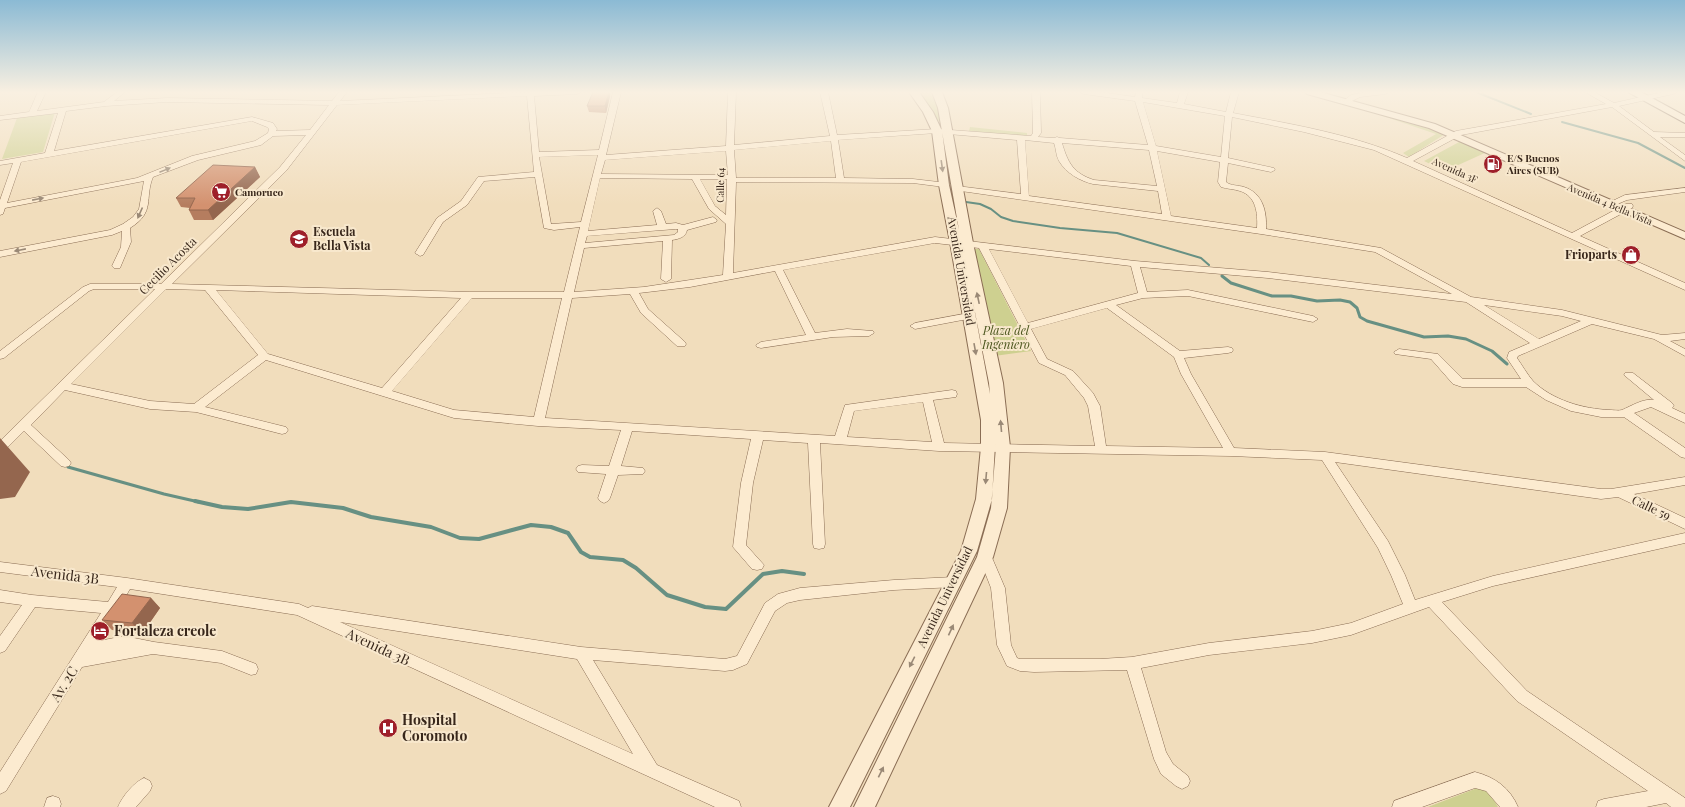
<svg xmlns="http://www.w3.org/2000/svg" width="1685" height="807" font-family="'Playfair Display',serif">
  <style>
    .green { fill: #ced090 }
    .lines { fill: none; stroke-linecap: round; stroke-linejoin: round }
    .stream-far2 { stroke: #679083; stroke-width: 2 }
    .stream-far1 { stroke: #679083; stroke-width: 3 }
    .stream { stroke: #679083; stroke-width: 4 }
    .minor-casing { stroke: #8a6d54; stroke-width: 1 }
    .tertiary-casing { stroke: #8a6d54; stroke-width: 2 }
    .secondary-casing { stroke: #6c4e38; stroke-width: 2 }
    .minor { fill: #fcebd0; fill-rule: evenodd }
    .tertiary { fill: #fcebd0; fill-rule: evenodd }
    .secondary { fill: #fcebd0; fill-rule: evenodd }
    .wall { fill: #b57d5f }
    .shaded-wall { fill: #94664e }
    .building { fill: #d3916f; stroke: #94664e }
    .oneway { fill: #9a8976 }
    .labels { text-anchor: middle; stroke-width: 4; stroke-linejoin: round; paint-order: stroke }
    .far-poi-label { font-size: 10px; font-weight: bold; fill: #38271b; stroke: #f8e8cd; text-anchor: start }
    .far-street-label { font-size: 10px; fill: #38271b; stroke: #f8e8cd }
    .poi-label { font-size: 12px; font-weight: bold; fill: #38271b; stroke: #f8e8cd; text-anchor: start }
    .street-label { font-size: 12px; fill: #38271b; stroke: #f8e8cd }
    .park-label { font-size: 12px; font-style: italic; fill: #4d571f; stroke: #f8e8cd }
    .near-street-label { font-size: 14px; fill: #38271b; stroke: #f8e8cd }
    .near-poi-label { font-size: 14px; font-weight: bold; fill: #38271b; stroke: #f8e8cd; text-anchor: start }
  </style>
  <rect width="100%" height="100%" fill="#f1ddbc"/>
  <!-- green -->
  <path class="green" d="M915,92H935L943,120L937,121Z
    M55,112L43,152L2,159L17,118Z
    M1382,114L1445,134L1409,157L1403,153L1436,134L1380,115Z
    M970,127L1027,133V136L969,131Z
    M1461,141L1487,152L1445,171L1424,161Z
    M972,249H979L1031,351L994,356Z
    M1485,785L1498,807H1428Z"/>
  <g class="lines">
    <!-- stream-far2 -->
    <path class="stream-far2" d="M1476,92L1531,114
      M1562,122L1638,143L1685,168
      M966,202L980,204L991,209L1001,217L1013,221L1060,228L1117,233L1201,258L1209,265"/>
    <!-- stream-far1 -->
    <path class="stream-far1" d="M1222,276L1231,283L1272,296H1291L1317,301L1340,300L1350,302L1357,308L1360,317L1367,321L1424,337L1448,336L1466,339L1492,351L1507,364
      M68,467L164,494L199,502"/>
    <!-- stream -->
    <path class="stream" d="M195,501L222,507L248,509L291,502L343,508L371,517L431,527L460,538L479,539L531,525L551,527L568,533L581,552L590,557L623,560L636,568L667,595L705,607L726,609L763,574L782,571L804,574"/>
    <!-- minor casing -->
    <g class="minor-casing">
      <path id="minor" d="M38,92H46L37,111L104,102L117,92H125L114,101L167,98L332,101L339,92H347L340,101L530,92H581L577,94L534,96L539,152L599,150L613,92H621L606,155L726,146L728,92H736L734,145L830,136L820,92H828L837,135L937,129L1031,136L1033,133L1032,92H1040L1041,133L1038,137L1054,138L1057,137L1060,138L1148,145L1135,101L1084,94L1080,92H1100L1135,97L1136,92H1142V98L1177,103L1180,92H1188L1184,104L1226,112L1231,92H1239L1233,113C1291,124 1352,134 1407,158L1456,131L1606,104L1585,92H1594L1614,103L1663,92H1677L1673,94L1619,106L1654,132L1685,133V137H1660L1685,155V161L1612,107L1461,135L1413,161L1572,233L1626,204H1632L1633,206L1632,208L1580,236L1685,283V290L1374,150L1304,132L1232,117L1228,158L1274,168L1275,170L1271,172L1228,163L1226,182C1231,186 1238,185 1244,187C1263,193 1267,212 1266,229L1381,248L1471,297L1562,310L1662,335L1685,333V339L1670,341L1685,349V356L1654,339L1592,324L1518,356L1517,358C1522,365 1527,374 1533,381C1552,400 1583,409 1610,410C1613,410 1619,411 1622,410C1631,406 1644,398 1654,400L1624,375L1625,373H1633L1672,403L1674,406L1672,408L1685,414V423L1651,407L1634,413L1685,448V458L1681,457L1624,417H1601L1571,411L1546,400L1526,387H1462L1453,384L1431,359L1395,354L1394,352L1399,349L1438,354L1463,379H1521L1507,358L1509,352L1530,343L1466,302L1268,278L1140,267L1147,292L1188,290L1313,316L1318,319L1313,322L1188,296L1143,298L1116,305L1180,351L1228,347L1232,348L1233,350L1232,352L1228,353L1184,358L1191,374L1234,448L1325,452L1601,489H1611L1685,477V485L1634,494L1685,518V529L1618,497L1601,499L1335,462L1388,541L1405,575L1415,600L1493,576L1685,533V543L1493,586L1442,602L1527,691L1685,798V807H1671L1666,803L1646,807H1596L1598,801L1604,799L1648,791L1517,701L1429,607L1351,635L1312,643L1209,655L1141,668L1166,752L1173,764L1188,776L1190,781L1188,786L1182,789L1176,786L1161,774L1154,759L1127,670L1034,672L1020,671L1007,666L997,645L991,588L979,557L980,553L985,552L990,553L1005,588L1011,645L1017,658L1020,659H1100L1132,657L1209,643L1312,631L1351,623L1403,604L1391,575L1378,548L1322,460L1231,456L939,451L820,443L825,544L824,548L819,549L814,548L813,544L808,443L763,440L753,483L746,545L764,565L762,569L757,570L752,569L733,547L741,483L751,439L632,431L621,466L643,468L645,471L643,474L618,475L610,498L608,501L604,503L600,501L598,498L606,474L578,472L576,469L578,466L582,465L609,466L621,430L538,426L454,418L266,360L205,407L286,427L288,430L286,433L282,434L196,412L150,409L65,390L31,425L69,460L71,463L69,466L65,467L61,466L24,431L4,451L0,452V441L155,289H94L89,291L4,358L0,359V351L83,287L90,284H161L280,167L306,135L273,136L261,145L198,160L153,177C144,199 156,212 130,228L131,242L120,268H114L112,266L121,247L122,231L112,235L0,257V251L110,230L123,224L133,217L139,209L144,181L5,208L3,214L0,215V200L13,163L0,165V161L45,153L58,113L0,120V116L29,112ZM527,96L534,172L478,177L461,201L437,218L415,253L420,256L423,255L443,222L467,205L484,181L535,177L544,228L554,230L580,227L564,292H469L172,284L286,171L337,105ZM167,102L329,105L310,130L276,131L277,129L273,123L252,117L54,151L66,111L106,106ZM1143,102L1225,116L1221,157L1156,146ZM252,121L267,127L269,129L268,133L255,141L192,156L137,178L7,203L21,162ZM937,133L1017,140L1021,194L957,186L953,188L954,190L1261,234L1375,252L1452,294L1268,272L1135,261L935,237L733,273L736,182L913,183L944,187H947L948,185L947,183L913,179L844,178L838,140ZM1025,140L1054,143C1056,148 1056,156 1059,161C1066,173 1080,181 1093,184L1158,191L1162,214L1029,196ZM831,141L836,178H736L734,150ZM1062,143L1149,150L1157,186L1094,180C1073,173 1068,163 1062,143ZM726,151L728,175L601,174L605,160ZM1157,151L1220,162L1218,182L1221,187C1227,189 1234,189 1240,191C1256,196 1258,213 1257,228L1171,216ZM598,155L581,222L551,224L539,157ZM600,178L692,179L709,209L726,224L723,275L644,287L574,292L584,248L663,241L661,279L666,282L671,279L672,240C679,239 686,237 687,230L716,222L717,220L713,217L683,225L676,223L666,224L661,211L657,208L653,211L657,225L588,231ZM700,179H727L726,215L715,206ZM676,229H678V232L674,235L585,243L587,236ZM935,243L979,248L1039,363L1065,375L1084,398L1088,406L1095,446L944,443L933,400L956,397L957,394L956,391L952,390L845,405L835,436L545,418L572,298L630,294L641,313L677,346H685L686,344L685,342L648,309L639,293L690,287L775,271L806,335L761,342L756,345L757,347L761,348L833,337L869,336L874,333L873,331L847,329L815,333L783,270ZM989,249L1131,266L1138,293L1028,323ZM166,289L205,290L258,355L194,404L150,401L71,384ZM216,290L461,298L382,388L268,354ZM472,298H562L534,417L454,410L392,391ZM1484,305L1562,316L1581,321L1539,339ZM1107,308L1174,357L1181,374L1223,448L1106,446L1100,406L1093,393L1073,371L1047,359L1031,329ZM923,402L932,442L847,437L854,411Z
        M1366,92H1389L1385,94L1360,97L1346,104L1342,102L1351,95Z
        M1685,188V192L1627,200L1610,207L1606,204L1625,195Z
        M969,313L973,314L974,316L973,318L915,329L910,326L915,323Z
        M0,562L127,578L299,604L308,608L312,606L581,647L725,659L737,656L765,603L778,594L800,588L894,580L954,577L959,578L961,582L959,586L954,587L894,590L800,600L787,603L775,611L747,664L733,670L725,671L593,660L657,765L739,801L741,807H715L297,615L130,589L99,641L124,636L154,642L222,651L256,664L258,669L256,674L251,675L221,663L153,654L82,667L6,791L0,794V772L101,613L35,607L5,651L0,653V636L22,605L0,602V590L32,595L108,602L117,587L0,572ZM340,622L577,659L633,754Z
        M1475,772C1495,777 1510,788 1518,807H1500L1486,791L1475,788L1422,807H1392L1394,801Z
        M144,778L150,781L152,786L150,791L136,807H118C122,797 134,782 144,778Z
        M53,796L59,798L61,804L60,807H44L47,798Z"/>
    </g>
    <!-- tertiary casing -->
    <g class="tertiary-casing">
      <path id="tertiary" d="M909,92H919L933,112L942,131L949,185L959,230L938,108L932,92H942L948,108L973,243L1003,383L1010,447L1007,508L993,557L875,807H854L977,557L991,508L996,447L995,444L992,499L977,551L850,807H829L961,551L976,499L981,447V420L950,242L939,185L932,131L923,112ZM972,297L989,383L990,394Z
        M1305,92H1320L1435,124L1685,232V239L1429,128L1307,94Z"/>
    </g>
    <!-- secondary casing -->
    <g class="secondary-casing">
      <path id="secondary" d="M1628,92H1641L1685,116V123Z"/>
    </g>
    <!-- minor -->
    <use href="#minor" class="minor"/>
    <!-- tertiary -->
    <use href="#tertiary" class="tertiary"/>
    <!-- secondary -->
    <use href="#secondary" class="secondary"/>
  </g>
  <!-- wall -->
  <path class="wall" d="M610,96L606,113L589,112L587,106Z
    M255,167L260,177L213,220H194L189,210L190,208L181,207L176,198Z
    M151,598L160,608L142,634L112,630L102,620Z"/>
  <!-- shaded-wall -->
  <path class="shaded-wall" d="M609,92H610V96L606,113L605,106Z
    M255,167L260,177L213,220L208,210Z
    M0,438L30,472L15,497L0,499Z
    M151,598L160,608L142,634L132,623Z"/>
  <!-- building -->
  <path class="building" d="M593,92H609L605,106H587Z
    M213,165L255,167L208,210H189L195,198H176Z
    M122,594L151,598L132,623L102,620Z"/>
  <!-- one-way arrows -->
  <defs><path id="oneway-solid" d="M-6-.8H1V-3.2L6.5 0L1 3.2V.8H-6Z"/></defs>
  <g class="oneway">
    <use href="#oneway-solid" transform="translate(942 166) rotate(82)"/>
    <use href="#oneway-solid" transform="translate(165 170) rotate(-22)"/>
    <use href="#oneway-solid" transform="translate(38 199) rotate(-11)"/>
    <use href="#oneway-solid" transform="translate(140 213) rotate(114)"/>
    <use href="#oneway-solid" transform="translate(20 250) rotate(169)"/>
    <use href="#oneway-solid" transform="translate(978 298) rotate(-102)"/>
    <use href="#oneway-solid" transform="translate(975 349) rotate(80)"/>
    <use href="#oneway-solid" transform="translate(1001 426) rotate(-95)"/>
    <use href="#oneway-solid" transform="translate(986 478) rotate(95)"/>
    <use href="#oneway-solid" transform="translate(951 630) rotate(-65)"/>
    <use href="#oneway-solid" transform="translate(912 662) rotate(117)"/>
    <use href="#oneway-solid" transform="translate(881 772) rotate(-64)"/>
  </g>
  <!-- sky -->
  <linearGradient id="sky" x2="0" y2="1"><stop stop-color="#8bbad4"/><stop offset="0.45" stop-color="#f9f0e1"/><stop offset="1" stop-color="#f9f0e1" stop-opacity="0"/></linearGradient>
  <rect width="1685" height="205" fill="url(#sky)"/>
  <!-- icons -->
  <defs>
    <g id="fuel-disc" transform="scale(1)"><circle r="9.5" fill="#9e1f2a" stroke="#f8e8cd"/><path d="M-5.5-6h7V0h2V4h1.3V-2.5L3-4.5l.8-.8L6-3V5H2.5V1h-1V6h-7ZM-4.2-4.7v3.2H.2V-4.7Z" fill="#fff"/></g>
    <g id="supermarket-disc" transform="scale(1)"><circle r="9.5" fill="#9e1f2a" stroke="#f8e8cd"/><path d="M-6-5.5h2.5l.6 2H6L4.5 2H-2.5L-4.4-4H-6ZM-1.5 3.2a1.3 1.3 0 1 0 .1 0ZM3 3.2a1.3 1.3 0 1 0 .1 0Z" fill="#fff"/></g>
    <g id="school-disc" transform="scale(1)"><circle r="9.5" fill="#9e1f2a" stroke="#f8e8cd"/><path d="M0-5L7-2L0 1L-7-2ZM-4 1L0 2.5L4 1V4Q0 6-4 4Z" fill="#fff"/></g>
    <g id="shop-disc" transform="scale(1)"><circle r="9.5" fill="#9e1f2a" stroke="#f8e8cd"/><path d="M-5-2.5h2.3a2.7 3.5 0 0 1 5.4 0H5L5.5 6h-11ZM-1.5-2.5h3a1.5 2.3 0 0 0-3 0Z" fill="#fff"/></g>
    <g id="hotel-disc" transform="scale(1)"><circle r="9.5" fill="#9e1f2a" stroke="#f8e8cd"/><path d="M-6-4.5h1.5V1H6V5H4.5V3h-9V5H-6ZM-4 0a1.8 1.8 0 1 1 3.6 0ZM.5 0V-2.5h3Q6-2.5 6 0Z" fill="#fff"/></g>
    <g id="hospital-disc" transform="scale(1)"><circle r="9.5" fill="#9e1f2a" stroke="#f8e8cd"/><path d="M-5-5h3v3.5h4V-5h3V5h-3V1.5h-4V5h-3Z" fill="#fff"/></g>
  </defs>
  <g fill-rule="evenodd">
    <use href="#fuel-disc" x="1493" y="164"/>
    <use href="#supermarket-disc" x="221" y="192"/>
    <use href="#school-disc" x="299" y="239"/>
    <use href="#shop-disc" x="1631" y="255"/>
    <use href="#hotel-disc" x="100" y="631"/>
    <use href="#hospital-disc" x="388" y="728"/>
  </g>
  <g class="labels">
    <!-- far-poi labels -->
    <g class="far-poi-label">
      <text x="1507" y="162">E/S Buenos<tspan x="1507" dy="12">Aires (SUB)</tspan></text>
      <text x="235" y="196">Camoruco</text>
    </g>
    <!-- far-street labels -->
    <g class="far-street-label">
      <text transform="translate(1455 170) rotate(24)" y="4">Avenida 3F</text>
      <text transform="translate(720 185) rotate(-89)" y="4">Calle 64</text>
      <text transform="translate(1610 204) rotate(23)" y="4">Avenida 4 Bella Vista</text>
    </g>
    <!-- poi labels -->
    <g class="poi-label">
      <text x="313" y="236">Escuela<tspan x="313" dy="14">Bella Vista</tspan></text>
      <text x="1617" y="259" text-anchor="end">Frioparts</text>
    </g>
    <!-- street labels -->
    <g class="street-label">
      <text transform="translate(168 266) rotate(-45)" y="4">Cecilio Acosta</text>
      <text transform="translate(961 271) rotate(80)" y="4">Avenida Universidad</text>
      <text transform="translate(1651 508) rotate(25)" y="4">Calle 59</text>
      <text transform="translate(945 597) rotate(-64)" y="4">Avenida Universidad</text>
    </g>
    <!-- park labels -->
    <g class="park-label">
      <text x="1006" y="335">Plaza del<tspan x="1006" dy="14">Ingeniero</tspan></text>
    </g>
    <!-- near-street labels -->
    <g class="near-street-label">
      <text transform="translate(65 575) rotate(7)" y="5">Avenida 3B</text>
      <text transform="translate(378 647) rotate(25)" y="5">Avenida 3B</text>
      <text transform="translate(64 684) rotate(-58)" y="5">Av. 2C</text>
    </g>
    <!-- near-poi labels -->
    <g class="near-poi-label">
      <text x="114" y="636">Fortaleza creole</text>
      <text x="402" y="725">Hospital<tspan x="402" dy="16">Coromoto</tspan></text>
    </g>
  </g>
</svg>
